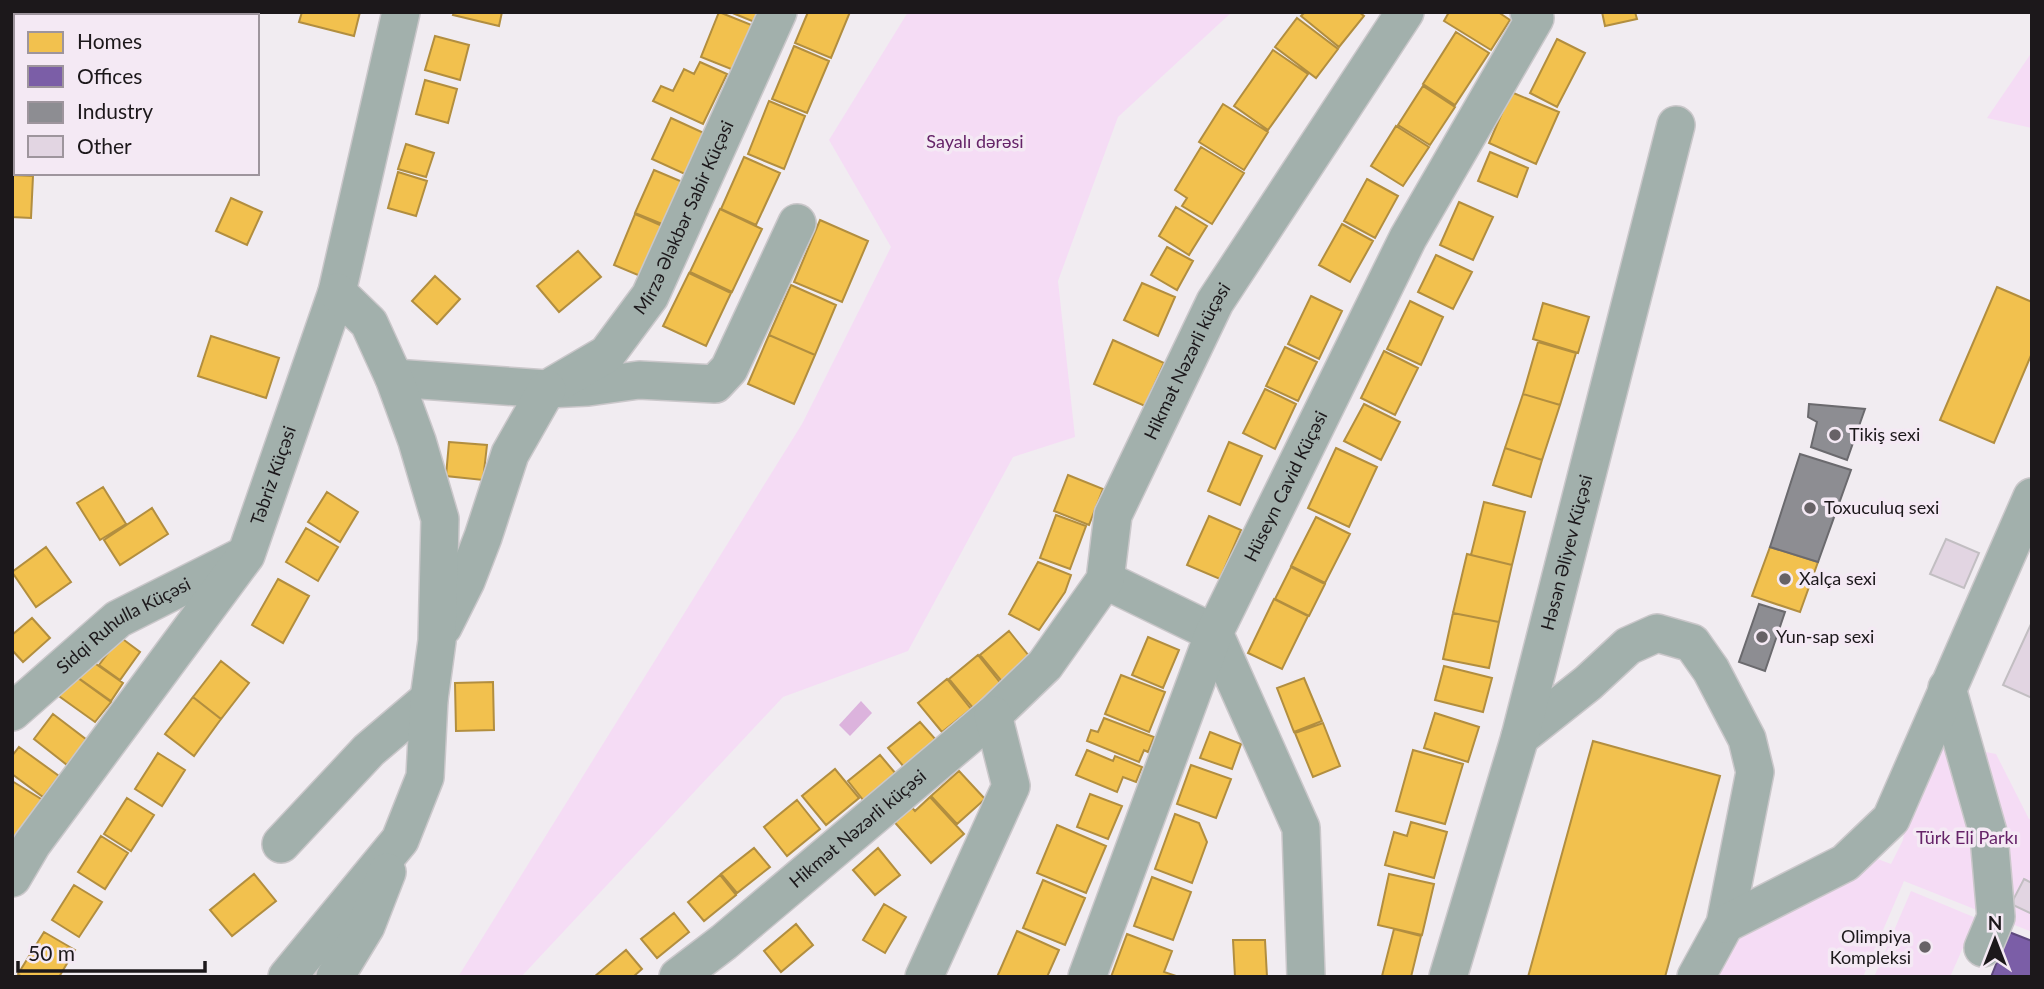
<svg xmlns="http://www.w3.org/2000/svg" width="2044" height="989" font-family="Lato,sans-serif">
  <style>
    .green { fill: #f5dcf5 }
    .water { fill: #dcb3dd }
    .homes { fill: #f2c14e; stroke: #b28e3f; stroke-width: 2 }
    .offices { fill: #7b5ea7; stroke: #5e497d; stroke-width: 2 }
    .industry { fill: #8d8d92; stroke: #6b6a6e; stroke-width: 2 }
    .building { fill: #e2d5e2; stroke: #c2bec2; stroke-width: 2 }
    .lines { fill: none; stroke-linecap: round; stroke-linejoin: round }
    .minor-casing { stroke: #cac7ca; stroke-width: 40 }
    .minor { stroke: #a2b0ac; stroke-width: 37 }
    .poi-dot { fill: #676266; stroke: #f4e9f4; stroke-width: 2.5 }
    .labels { text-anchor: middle; stroke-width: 7; stroke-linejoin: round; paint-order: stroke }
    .park-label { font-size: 18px; fill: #652368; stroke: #f4e9f4 }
    .street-label { font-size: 18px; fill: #1c181b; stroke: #f4e9f4 }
    .poi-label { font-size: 18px; fill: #1c181b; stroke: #f4e9f4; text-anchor: start }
  </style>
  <rect width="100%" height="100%" fill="#f1ecf1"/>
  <!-- green -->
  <path class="green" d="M908,12H1232L1118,117L1058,281L1075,437L1013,457L908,651L783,697L521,977H458L802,424L891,247L829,140Z
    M2032,52V128L1987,118Z
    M1943,740L1955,746L1996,754L2029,819L2032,818V932L1904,881L1863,977H1701L1760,912L1867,855L1891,864L1903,840L1910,792Z
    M1911,891L1976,918L1950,977H1874Z"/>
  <!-- water -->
  <path class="water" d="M861,701L872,713L850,736L839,725Z"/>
  <!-- homes -->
  <path class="homes" d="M302,12H360L354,36L299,22Z
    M454,12H502L499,26L453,15Z
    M719,12L754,26L736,71L701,57Z
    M730,12H761L757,23Z
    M808,12H850L831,58L795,43Z
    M1305,12H1359L1364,16L1339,47L1301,16Z
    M1449,12H1498L1510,20L1491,50L1444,21Z
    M1602,12H1635L1637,19L1605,26Z
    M1297,18L1338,49L1316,78L1275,47Z
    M1456,32L1489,53L1455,105L1423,84Z
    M435,36L469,45L460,80L425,70Z
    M1557,39L1585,53L1557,107L1530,93Z
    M794,46L829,61L807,113L772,99Z
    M1273,50L1308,74L1268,130L1234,106Z
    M12,52H16V130H12Z
    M700,62L727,74L703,124L653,101L661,86L673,91L684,69L694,74Z
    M425,80L457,89L448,123L416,114Z
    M1423,86L1455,107L1430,145L1398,125Z
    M1511,92L1559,112L1536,164L1489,143Z
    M769,101L805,116L784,169L748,154Z
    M1223,104L1268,132L1244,170L1199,142Z
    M671,118L706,134L687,175L652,159Z
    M1396,126L1429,147L1403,186L1371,166Z
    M406,144L434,153L426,177L398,169Z
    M1201,147L1244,173L1212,224L1182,206L1187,198L1175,190Z
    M1490,152L1528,168L1517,197L1478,181Z
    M744,157L780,173L756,225L721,209Z
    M654,170L685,183L667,226L635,213Z
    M398,172L427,181L416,216L388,208Z
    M12,175L33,176L31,218L12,217Z
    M1367,179L1398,196L1375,238L1344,221Z
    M231,198L262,212L247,245L216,231Z
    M1459,202L1493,217L1473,260L1440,245Z
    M1176,207L1207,226L1189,255L1159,236Z
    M720,209L762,229L732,292L690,272Z
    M635,214L667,228L645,278L614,265Z
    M820,220L868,241L842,302L794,282Z
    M1342,224L1373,241L1350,282L1319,265Z
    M1167,247L1193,261L1177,290L1151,275Z
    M578,251L601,277L559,312L537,286Z
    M1436,255L1472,272L1453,309L1418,292Z
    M689,273L731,293L706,346L663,326Z
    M435,276L460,299L437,324L412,301Z
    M1142,283L1175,297L1158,336L1124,320Z
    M791,285L836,305L815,355L769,335Z
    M1997,287L2032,302V353L1994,443L1940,420Z
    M1311,296L1342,311L1319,359L1288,344Z
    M1410,301L1443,317L1421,365L1387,349Z
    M1543,303L1589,317L1578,353L1533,339Z
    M769,335L815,355L794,404L748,384Z
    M211,336L279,358L266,398L198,376Z
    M1113,340L1164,363L1145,406L1094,384Z
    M1538,342L1576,353L1560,405L1523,394Z
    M1285,347L1317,362L1298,401L1266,386Z
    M1384,351L1418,368L1395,415L1361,398Z
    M1265,389L1296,404L1275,449L1243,433Z
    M1523,394L1560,405L1542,460L1505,448Z
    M1364,404L1400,422L1381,460L1344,441Z
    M449,442L487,445L483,480L446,476Z
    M1229,442L1262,456L1240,505L1208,491Z
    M1336,448L1377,467L1349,527L1308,508Z
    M1505,448L1542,460L1531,497L1493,485Z
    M1068,475L1103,489L1089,525L1054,511Z
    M103,487L126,524L100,540L77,503Z
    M327,492L358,512L340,542L308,522Z
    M1484,502L1525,512L1512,565L1471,555Z
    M152,508L168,534L120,565L104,540Z
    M1056,515L1086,526L1070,569L1040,558Z
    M1209,516L1241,530L1220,579L1187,565Z
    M1316,517L1350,534L1325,583L1291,566Z
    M306,528L338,547L318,581L286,562Z
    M46,547L71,582L36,607L12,572Z
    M1770,547L1818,562L1800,612L1752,596Z
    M1467,554L1512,565L1499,622L1453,613Z
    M1038,562L1071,575L1065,592L1039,630L1009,614Z
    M1291,567L1325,584L1309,616L1275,599Z
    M278,579L309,596L283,643L252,625Z
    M1274,599L1308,616L1282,669L1248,653Z
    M1453,613L1499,622L1489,668L1443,659Z
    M32,618L50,638L23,662L12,650V635Z
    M1009,631L1033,661L1004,684L980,655Z
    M120,637L140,652L120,680L99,665Z
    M1148,637L1179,650L1163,688L1132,675Z
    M83,655L123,683L111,701L70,672Z
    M978,655L1002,685L973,708L949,679Z
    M221,661L249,683L221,719L193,697Z
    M1444,666L1492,678L1483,712L1435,700Z
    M71,673L111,702L95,722L56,694Z
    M1121,675L1165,692L1149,732L1105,714Z
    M1304,678L1322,721L1294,732L1277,688Z
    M947,679L971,709L942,732L918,703Z
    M493,682L494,730L456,731L455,683Z
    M193,697L221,719L194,756L165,734Z
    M1435,713L1479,727L1468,762L1424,748Z
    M53,714L87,740L67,765L34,739Z
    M1104,718L1154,737L1148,752L1144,750L1139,762L1087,741L1091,730L1098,732Z
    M920,722L937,741L904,767L888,748Z
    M1323,723L1340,766L1313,777L1295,733Z
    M1210,732L1241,744L1232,769L1200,758Z
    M1593,741L1720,776L1665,977H1528Z
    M19,747L59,776L43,797L12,774V756Z
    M1087,750L1113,761L1115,756L1142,767L1136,782L1123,777L1117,792L1076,775Z
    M1413,750L1463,764L1445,824L1396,811Z
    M158,753L185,770L162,806L135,789Z
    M880,755L896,774L864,801L848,781Z
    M1191,765L1231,779L1216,818L1177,804Z
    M835,769L859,798L826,825L802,796Z
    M959,771L985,799L957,824L931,796Z
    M12,781L46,802L12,850Z
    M1090,794L1122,806L1108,839L1077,827Z
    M930,797L964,834L931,863L890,817L907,802L915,811Z
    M127,798L154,815L131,851L104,834Z
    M797,800L820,829L787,856L764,827Z
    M1175,814L1199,823L1207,842L1192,883L1155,869Z
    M1411,822L1447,832L1434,878L1385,865L1394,832L1407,836Z
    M1057,825L1106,846L1086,893L1037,873Z
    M101,836L128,853L105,889L78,872Z
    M754,848L770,867L737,893L721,874Z
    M878,848L900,875L875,895L853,870Z
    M254,874L276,901L232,936L210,910Z
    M1389,874L1434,884L1422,935L1378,925Z
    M720,875L736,895L704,921L688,902Z
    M1152,877L1191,892L1173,940L1134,926Z
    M1043,880L1085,898L1065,945L1023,928Z
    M74,885L102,902L79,937L52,920Z
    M884,904L906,917L885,953L863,940Z
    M674,913L689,932L657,958L641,939Z
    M796,924L813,945L781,972L764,951Z
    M1394,929L1421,936L1411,977L1382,976Z
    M1017,931L1059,950L1047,977H997Z
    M44,932L75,950L59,977H22L18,974Z
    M1127,934L1172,951L1164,972L1179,977H1111Z
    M1233,940H1265L1267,977H1235Z
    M626,950L642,969L633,977H594Z"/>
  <!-- offices -->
  <path class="offices" d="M2009,932L2032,941V977H1991Z"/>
  <!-- industry -->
  <path class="industry" d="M1809,404L1865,409L1847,460L1811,447L1817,422L1808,417Z
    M1800,454L1851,470L1818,562L1770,547Z
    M1759,604L1785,612L1765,671L1739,662Z"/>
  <!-- building -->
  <path class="building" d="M1946,539L1979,553L1964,588L1930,574Z
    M2032,622V698L2003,685Z
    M2024,879L2032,883V914L2011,904Z"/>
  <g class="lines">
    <!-- minor casing -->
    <g class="minor-casing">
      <g id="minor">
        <path d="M394,378L547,389L588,387L639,380L715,384L729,369L797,223"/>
        <path id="s1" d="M554,385L607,354L650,296L778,12"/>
        <path d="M1105,580L1214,633L1301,828L1306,977"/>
        <path d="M443,627L466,581L483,537L510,454L547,389"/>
        <path d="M1947,688L1989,836L1996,917L1983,948"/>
        <path id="s2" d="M12,712L118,619L241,557"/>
        <path d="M1520,737L1588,683L1628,646L1657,633L1692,643L1711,670L1747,739L1755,772L1725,924L1696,977"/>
        <path d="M281,844L369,750L429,699"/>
        <path id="s3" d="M12,878L32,844L246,555L337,292L401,12"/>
        <path d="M1725,924L1845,863L1891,819L2032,497"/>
        <path d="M287,977L400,840L425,777L429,699L437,641L440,519L417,441L394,378L369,323L337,292"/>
        <path d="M335,977L366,926L387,872"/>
        <path id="s4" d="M678,977L724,942L993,715L1045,665L1105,580L1113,515L1215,302L1405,12"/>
        <path d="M924,977L1011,786L993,715"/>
        <path id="s5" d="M1087,977L1214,633L1408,238L1535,18L1529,12"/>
        <path id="s6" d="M1448,977L1520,737L1676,125"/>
      </g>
    </g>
    <!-- minor -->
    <use href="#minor" class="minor"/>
  </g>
  <!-- markers -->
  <g class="poi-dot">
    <circle cx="1835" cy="435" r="7"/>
    <circle cx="1810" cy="508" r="7"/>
    <circle cx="1785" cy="579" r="7"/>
    <circle cx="1762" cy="637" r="7"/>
    <circle cx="1925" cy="947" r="7"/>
  </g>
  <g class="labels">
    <!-- park labels -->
    <g class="park-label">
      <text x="975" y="148">Sayalı dərəsi</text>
      <text x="1967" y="844">Türk Eli Parkı</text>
    </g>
    <!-- street labels -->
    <g class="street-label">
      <text dy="6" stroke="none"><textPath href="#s1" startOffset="219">Mirzə Ələkbər Sabir Küçəsi</textPath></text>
      <text dy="6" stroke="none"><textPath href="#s4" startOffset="822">Hikmət Nəzərli küçəsi</textPath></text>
      <text dy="6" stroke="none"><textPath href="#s3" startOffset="483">Təbriz Küçəsi</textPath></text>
      <text dy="6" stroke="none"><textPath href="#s5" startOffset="530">Hüseyn Cavid Küçəsi</textPath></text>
      <text dy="6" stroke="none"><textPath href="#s6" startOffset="441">Həsən Əliyev Küçəsi</textPath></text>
      <text dy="6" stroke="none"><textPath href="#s2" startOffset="142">Sidqi Ruhulla Küçəsi</textPath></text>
      <text dy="6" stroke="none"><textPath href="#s4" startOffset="233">Hikmət Nəzərli küçəsi</textPath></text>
    </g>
    <!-- poi labels -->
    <g class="poi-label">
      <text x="1849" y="441">Tikiş sexi</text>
      <text x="1824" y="514">Toxuculuq sexi</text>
      <text x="1799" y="585">Xalça sexi</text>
      <text x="1776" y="643">Yun-sap sexi</text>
      <text x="1911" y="943" text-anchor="end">Olimpiya<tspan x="1911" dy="21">Kompleksi</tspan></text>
    </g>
  </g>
  <!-- border -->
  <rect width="2044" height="989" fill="none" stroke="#1c181b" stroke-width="28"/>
  <!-- legend -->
  <rect x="14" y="14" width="245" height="161" fill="#f4e9f4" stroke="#9e959d" stroke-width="2"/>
  <rect x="28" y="32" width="35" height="21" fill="#f2c14e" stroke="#9e959d" stroke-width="2"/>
  <text x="77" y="49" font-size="21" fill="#1c181b">Homes</text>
  <rect x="28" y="66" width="35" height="21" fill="#7b5ea7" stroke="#9e959d" stroke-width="2"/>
  <text x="77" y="84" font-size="21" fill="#1c181b">Offices</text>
  <rect x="28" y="102" width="35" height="21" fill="#8d8d92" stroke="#9e959d" stroke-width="2"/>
  <text x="77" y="119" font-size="21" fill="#1c181b">Industry</text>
  <rect x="28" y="136" width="35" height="21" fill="#e2d5e2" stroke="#9e959d" stroke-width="2"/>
  <text x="77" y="154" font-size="21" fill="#1c181b">Other</text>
  <!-- north arrow -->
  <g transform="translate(1995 940)" stroke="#f4e9f4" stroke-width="5" paint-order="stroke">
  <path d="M0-5L12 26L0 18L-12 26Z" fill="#1c181b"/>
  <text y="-10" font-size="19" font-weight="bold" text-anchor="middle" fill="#1c181b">N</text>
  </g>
  <!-- scale -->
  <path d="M18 961v10h187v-10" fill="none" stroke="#1c181b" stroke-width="3.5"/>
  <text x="28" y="961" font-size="21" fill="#1c181b" stroke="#f4e9f4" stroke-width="5" paint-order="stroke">50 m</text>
</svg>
